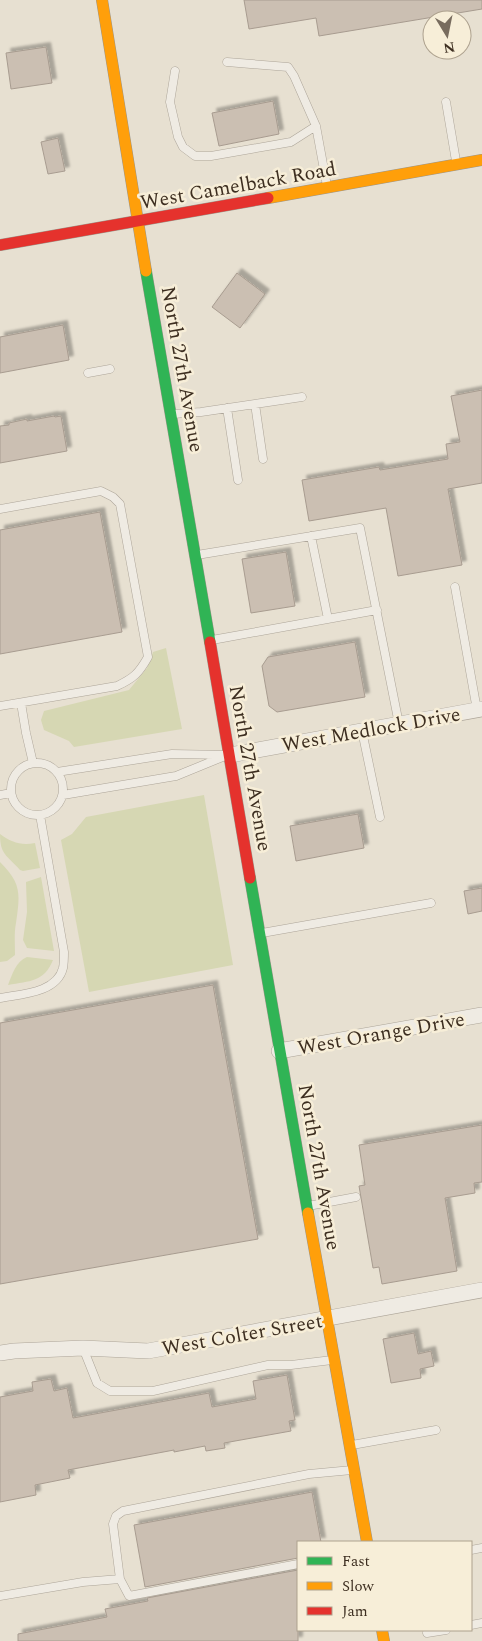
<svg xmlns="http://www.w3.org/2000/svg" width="482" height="1641" font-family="Spectral,serif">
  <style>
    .green { fill: #d6d7b3 }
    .building { fill: #cbbfb2; stroke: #a89c90; filter: url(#shadow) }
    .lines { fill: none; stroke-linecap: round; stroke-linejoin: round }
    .lane-casing { stroke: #ada599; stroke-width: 9 }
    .street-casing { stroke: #ada599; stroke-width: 16 }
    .fast-casing { stroke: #9c958a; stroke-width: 12 }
    .slow-casing { stroke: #9c958a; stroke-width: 12 }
    .jam-casing { stroke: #9c958a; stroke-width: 12 }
    .lane { stroke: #efebe3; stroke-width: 8 }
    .street { stroke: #efebe3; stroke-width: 15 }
    .fast { stroke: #30b455; stroke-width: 11 }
    .slow { stroke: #ff9f0a; stroke-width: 11 }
    .jam { stroke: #e5322d; stroke-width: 11 }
    .labels { text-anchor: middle; stroke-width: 5; stroke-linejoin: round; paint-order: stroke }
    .street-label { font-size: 20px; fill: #3d2e20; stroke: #f7eed8 }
  </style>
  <defs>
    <filter id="shadow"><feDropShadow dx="4.5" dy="-4.5" stdDeviation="1" flood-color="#0004"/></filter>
  </defs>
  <rect width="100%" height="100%" fill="#e7e0d1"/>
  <!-- green -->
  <path class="green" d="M166,648L182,729L74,747L69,741L44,730L41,720L44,711L129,690L147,668L153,652Z
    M204,795L233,965L89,992L61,840L72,834L86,817Z
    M0,834C11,842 21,846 35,843L40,868L23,871L20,870C7,855 0,855 0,834Z
    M0,862C22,884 20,894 16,923C14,933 15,944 15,955L7,961L0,962Z
    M41,877L54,951L27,948L23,940L27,912L26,882Z
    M27,957L53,960C44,982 30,981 8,985C12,975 16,961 27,957Z"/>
  <!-- building -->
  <path class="building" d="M244,0H482V9L319,36L316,18L249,29Z
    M46,47L52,83L11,89L6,53Z
    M273,101L279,134L219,146L212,113Z
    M58,138L65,171L48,174L41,142Z
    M237,273L265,294L240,328L212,307Z
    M63,325L69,360L0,373V337Z
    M482,390V483L448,489L462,565L398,576L386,508L309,521L302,480L379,467L380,470L448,459L446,444L460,442L451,396Z
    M54,416L55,417L61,416L67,451L0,463V426L9,425V423L27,419V421Z
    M100,512L122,632L0,654V530Z
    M286,552L295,606L251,613L242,559Z
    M355,642L365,697L277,712L269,706L262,666L268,657Z
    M358,814L364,848L296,861L290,826Z
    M482,888V911L468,914L464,891Z
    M213,985L258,1239L0,1284V1023Z
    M482,1125V1182L474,1183L475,1193L445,1198L457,1271L382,1284L379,1267L373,1268L359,1186L365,1185L359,1145Z
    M414,1333L418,1354L431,1351L434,1366L420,1369L421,1378L391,1383L383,1339Z
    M287,1375L295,1420L289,1421L291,1431L224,1443L225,1448L206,1451L205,1446L174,1452V1450L68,1470L70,1478L35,1485L36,1495L0,1502V1397L33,1391L32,1382L51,1379L54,1391L67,1388L73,1418L209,1393L212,1407L256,1399L253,1381Z
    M312,1492L321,1542H298V1558L145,1587L134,1525Z
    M298,1570V1641H18V1634L107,1617L105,1609L148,1601L147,1598Z"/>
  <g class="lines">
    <!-- lane casing -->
    <g class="lane-casing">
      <path id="lane" d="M227,62L288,67L294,76L316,126L327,186
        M175,71L170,102L178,137L183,147L195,156H211L291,142L316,126
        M446,102L456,161
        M88,373L110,369
        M255,404L263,459
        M227,408L238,480
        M173,414L201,412L302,397
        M0,509L101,491L113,497L120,504L148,657C139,673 134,678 117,686L0,706
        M311,536L328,619
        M197,555L360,528L399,724
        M455,587L477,710
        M212,640L377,610
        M21,703L26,733L33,763
        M362,731L380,817
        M11 789a26 26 0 1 1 52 0a26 26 0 1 1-52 0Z
        M57,772L172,754L228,755
        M0,795L11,793
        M63,795L176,776L225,756
        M262,933L431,903
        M0,998C21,994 57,993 63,968C64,963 64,957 64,952L40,815
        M308,1206L356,1197
        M83,1348L97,1383L110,1391H153L268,1365H291L332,1360
        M352,1445L436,1430
        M471,1550L482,1548
        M120,1579L113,1524L116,1516L123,1511L309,1474L352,1470
        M0,1596L83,1582L120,1579L129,1596L298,1564
        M471,1625L482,1623
        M427,1633L446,1630"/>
    </g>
    <!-- street casing -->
    <g class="street-casing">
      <path id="street" d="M230,755L482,709
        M279,1051L482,1015
        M0,1353L14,1351L83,1348L148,1351L482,1290"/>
    </g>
    <!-- fast casing -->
    <g class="fast-casing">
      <path id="fast" d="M146,271L210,642
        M250,878L308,1213"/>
    </g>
    <!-- slow casing -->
    <g class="slow-casing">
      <path id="slow" d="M102,0L146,271
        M268,198L482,160
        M308,1213L367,1542
        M382,1630L384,1641"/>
    </g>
    <!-- jam casing -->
    <g class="jam-casing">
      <path id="jam" d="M0,245L268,198
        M210,642L250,878"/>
    </g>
    <!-- lane -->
    <use href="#lane" class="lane"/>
    <!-- street -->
    <use href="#street" class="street"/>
    <!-- fast -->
    <use href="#fast" class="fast"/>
    <!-- slow -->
    <use href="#slow" class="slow"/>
    <!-- jam -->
    <use href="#jam" class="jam"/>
  </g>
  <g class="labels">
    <!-- street labels -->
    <g class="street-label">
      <text transform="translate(238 185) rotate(-10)" y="7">West Camelback Road</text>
      <text transform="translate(183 369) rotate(80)" y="7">North 27th Avenue</text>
      <text transform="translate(371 729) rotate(-10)" y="7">West Medlock Drive</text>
      <text transform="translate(251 768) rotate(80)" y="7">North 27th Avenue</text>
      <text transform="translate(381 1033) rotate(-10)" y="7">West Orange Drive</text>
      <text transform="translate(320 1167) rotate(80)" y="7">North 27th Avenue</text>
      <text transform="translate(242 1334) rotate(-10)" y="7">West Colter Street</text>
    </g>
  </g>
  <!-- legend -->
  <rect x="297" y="1541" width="175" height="90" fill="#f7eed8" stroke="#ada18e"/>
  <rect x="307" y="1557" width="25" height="8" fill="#30b455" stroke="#ada18e"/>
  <text x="342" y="1566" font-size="15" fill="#3d2e20">Fast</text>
  <rect x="307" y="1582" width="25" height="8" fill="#ff9f0a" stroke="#ada18e"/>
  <text x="342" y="1591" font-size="15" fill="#3d2e20">Slow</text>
  <rect x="307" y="1607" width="25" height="8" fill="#e5322d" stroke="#ada18e"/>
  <text x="342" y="1616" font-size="15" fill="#3d2e20">Jam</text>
  <!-- north arrow -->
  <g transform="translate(447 35) rotate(170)"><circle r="24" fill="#f7eed8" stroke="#ada18e"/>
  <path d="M0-4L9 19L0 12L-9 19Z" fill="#786c5e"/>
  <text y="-8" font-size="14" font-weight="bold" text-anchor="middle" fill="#3d2e20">N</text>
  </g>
</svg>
